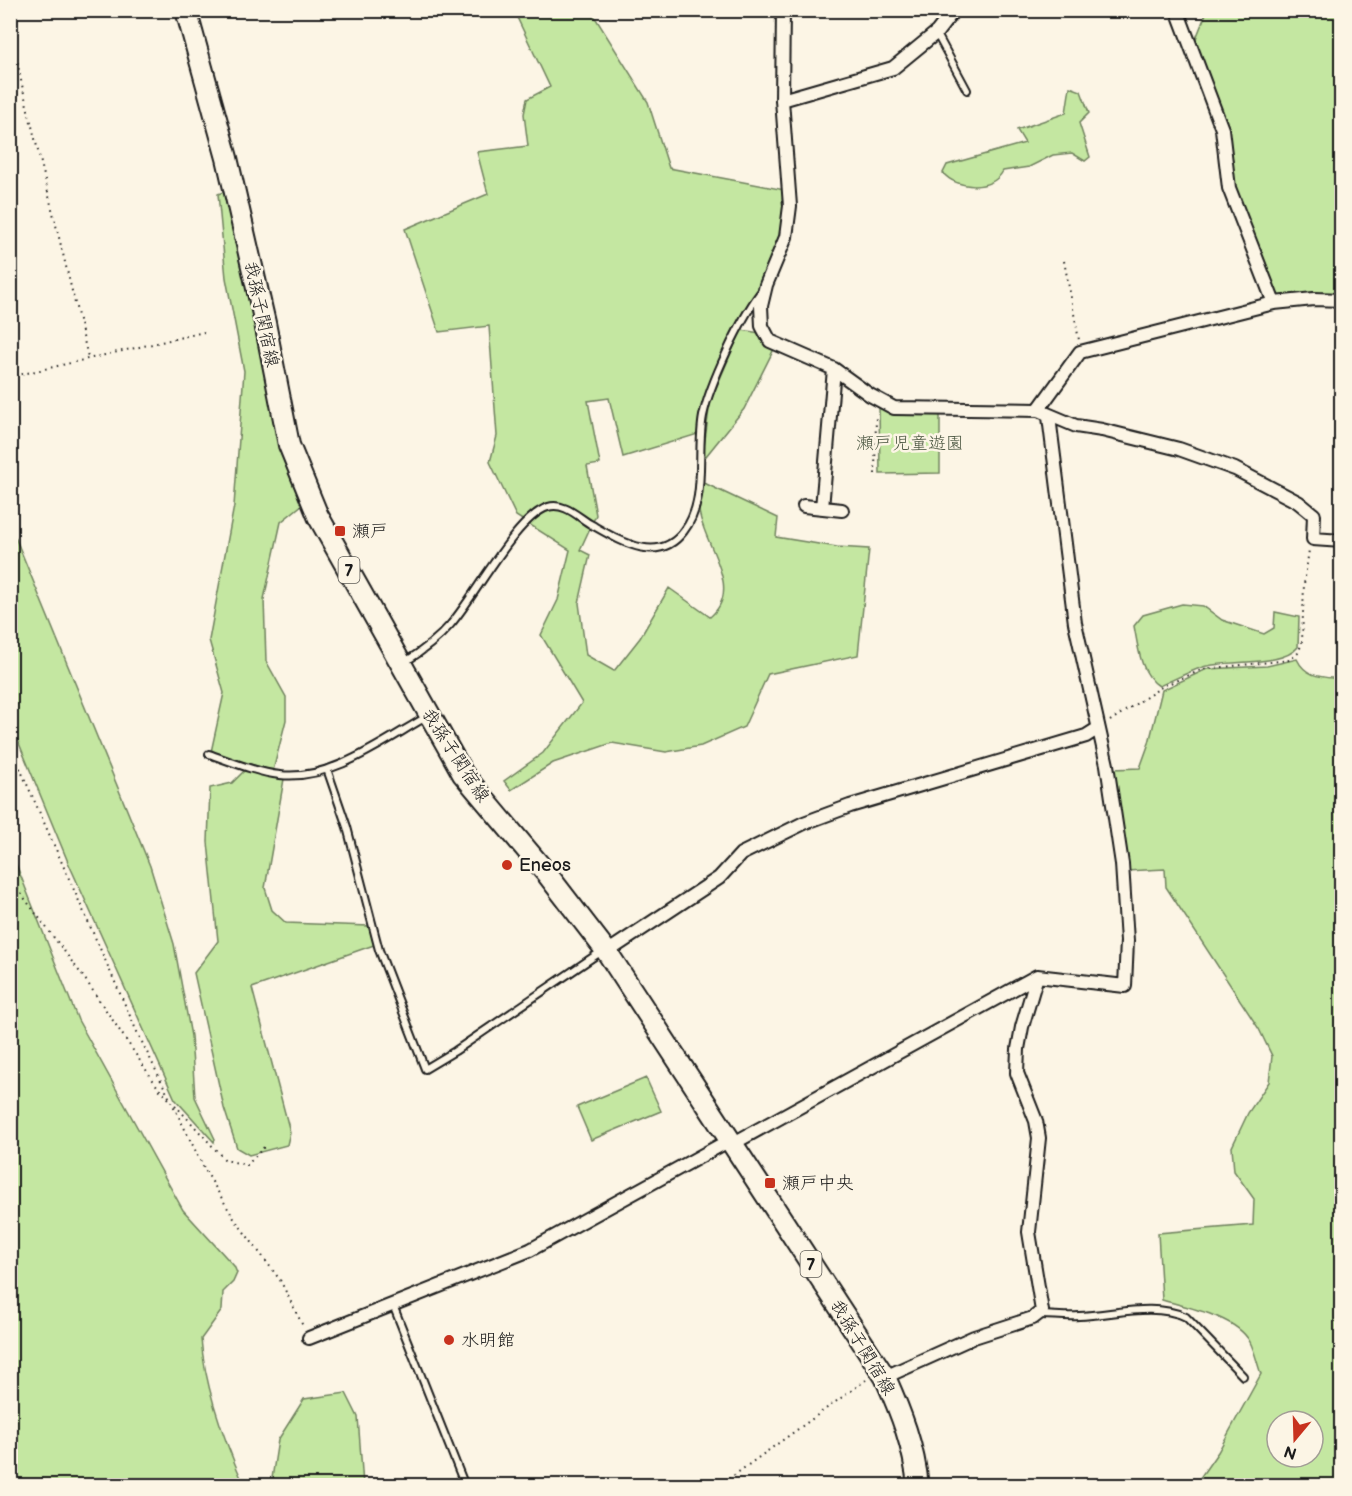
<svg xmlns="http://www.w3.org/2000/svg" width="1352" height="1496" font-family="'Balsamiq Sans','Klee One',sans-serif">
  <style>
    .green { fill: #c4e7a1; stroke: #70825e; stroke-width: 1.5; fill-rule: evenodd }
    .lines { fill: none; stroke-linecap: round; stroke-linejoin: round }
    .service-casing { stroke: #1c1c1c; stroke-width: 10 }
    .minor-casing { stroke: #1c1c1c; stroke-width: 16 }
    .primary-casing { stroke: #1c1c1c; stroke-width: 24 }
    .path { stroke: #1c1c1c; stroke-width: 2; stroke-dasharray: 1.5 4.5; stroke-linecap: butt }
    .service { stroke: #fcf5e5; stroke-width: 6 }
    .minor { stroke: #fcf5e5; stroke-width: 12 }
    .primary { stroke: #fcf5e5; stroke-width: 20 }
    .poi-dot { fill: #c8321e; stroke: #fcf5e5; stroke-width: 2 }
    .labels { text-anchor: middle; stroke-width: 5; stroke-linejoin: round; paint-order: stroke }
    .shield { fill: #fcf5e5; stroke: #5f5d58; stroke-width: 1.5 }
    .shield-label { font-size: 16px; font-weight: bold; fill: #1c1c1c }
    .street-label { font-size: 18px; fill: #1c1c1c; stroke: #fcf5e5 }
    .park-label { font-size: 18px; fill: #4e5944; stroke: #fcf5e5 }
    .poi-label { font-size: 18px; fill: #1c1c1c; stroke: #fcf5e5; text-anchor: start }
  </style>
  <rect width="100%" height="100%" fill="#fcf5e5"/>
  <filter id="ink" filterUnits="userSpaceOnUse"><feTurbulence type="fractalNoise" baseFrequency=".0167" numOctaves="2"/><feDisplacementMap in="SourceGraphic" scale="12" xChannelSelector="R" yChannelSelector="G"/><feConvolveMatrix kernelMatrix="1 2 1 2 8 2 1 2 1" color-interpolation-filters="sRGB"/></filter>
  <g filter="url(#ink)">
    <!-- green -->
    <path class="green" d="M584,10L593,14L648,102L669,168L785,190L780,235L761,287L729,340L698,434L623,457L609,398L588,401L600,464L587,466L596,515L580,550L590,555L579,603L586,655L614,671L640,638L669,588L710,617C745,588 702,543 699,510C698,501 701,491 702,482L778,518L776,537L837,547L869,549L858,655L768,674L744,727L701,746L666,752L612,743L553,763L511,790L504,781L543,753L582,703L541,635L558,600L570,550L516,516L490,462L497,436L489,326L439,332L405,229L488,194L477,152L528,146L524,114L527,99L550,87L514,11Z
      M1207,11H1341V298L1277,301L1248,234L1193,46Z
      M1070,87L1081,91L1089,113L1079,123L1090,157L1085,161L1072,153L1053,155L1029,167L1003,171C992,192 956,189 943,173L947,165L1025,143L1017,130L1066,113Z
      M226,191L303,504L281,522L264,599L266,661L286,697V720L273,771L211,752L224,693L209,640L234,506L244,371L226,278L218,194Z
      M741,330L760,333L774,349L744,409L706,456L703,455L710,402Z
      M879,405L940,414V473L880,474Z
      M11,527L150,866L174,944L191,1036L195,1097L215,1139L214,1142L175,1099L68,862L11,724Z
      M1182,604L1203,606L1222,620L1264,634L1274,628L1275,612L1299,617L1298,647C1282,667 1230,659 1203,667C1188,672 1173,680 1159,686C1140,674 1138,646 1134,626L1143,615Z
      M1297,659C1306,678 1323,677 1341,679V1485H1195L1218,1452L1261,1374C1257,1363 1255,1352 1250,1342C1237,1317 1187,1307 1162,1300L1158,1233L1253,1225L1254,1199L1234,1171L1232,1147L1248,1113L1269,1082L1272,1056L1259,1029L1166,887L1165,869L1126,871L1113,769L1140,768L1149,743L1162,690L1207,669L1267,666ZM1277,1421H1313V1457H1277Z
      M246,769L284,779L265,888L272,910L286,923L369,926L374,945L252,988L290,1132L287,1145L249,1155L237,1148L224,1108L194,973L218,941L208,842L210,788L232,783Z
      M10,849L78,1020L183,1210L234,1266L237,1273L233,1282L223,1292L222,1310L201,1339C205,1389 224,1440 244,1485H11Z
      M646,1078L661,1111L591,1140L577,1107Z
      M346,1393L358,1417L363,1485H271L278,1440L304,1399Z"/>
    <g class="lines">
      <!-- service casing -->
      <g class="service-casing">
        <path id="service" d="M933,36L939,38L967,90
          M405,662C421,652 437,640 450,625C475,597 516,517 548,507C565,502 579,518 592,525C622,542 659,565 684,531C708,500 696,453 703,416C710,383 740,320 760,293
          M209,754C232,762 256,772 280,775C332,781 385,740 428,716
          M327,769L347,827L379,950L425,1069L455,1051L602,951
          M393,1305L465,1486
          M1041,1315C1053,1315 1066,1317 1079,1316C1113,1315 1154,1302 1186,1317L1243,1376"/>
      </g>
      <!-- minor casing -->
      <g class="minor-casing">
        <path id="minor" d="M783,10L782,100L790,206L786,237L766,285L761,306L762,326L770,341L834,369L870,395L894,408L1038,410L1076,426L1102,430L1179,449L1235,469L1298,502L1314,515L1313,539L1342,541
          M1177,10L1222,129L1229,188L1274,303
          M782,100L893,68L937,32L954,10
          M1038,410L1080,352L1274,303L1314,299L1342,300
          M804,506L842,510
          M822,508L834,369
          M607,952L719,878L741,854L804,823L850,806L1086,736L1097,729
          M732,1144L1037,976L1125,986L1127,941L1122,864L1107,765L1075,623L1049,417
          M309,1338L530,1250L730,1140
          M885,1377L974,1337L1033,1318L1042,1311L1029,1232L1039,1138L1036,1121L1017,1073L1018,1049L1022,1027L1037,976"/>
      </g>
      <!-- primary casing -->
      <g class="primary-casing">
        <path id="primary" d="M186,10L227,158L265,323L289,445L318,516L463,774L547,874L607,952L885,1377C901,1413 914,1446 918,1486"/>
      </g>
      <!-- path -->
      <path class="path" d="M10,27L22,85L88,357
        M1064,261L1079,340
        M10,377L204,332
        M875,474L876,414
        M1110,721L1163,686L1204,669L1290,660L1298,653L1302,643L1304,584L1309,550
        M10,746L138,1034L205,1170L233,1217L280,1280L304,1328
        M10,879L85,979L159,1089L171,1101
        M175,1105L225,1160L247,1165L265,1146
        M719,1486L866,1380"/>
      <!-- service -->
      <use href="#service" class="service"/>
      <!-- minor -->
      <use href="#minor" class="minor"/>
      <!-- primary -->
      <use href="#primary" class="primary"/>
    </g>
  </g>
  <!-- markers -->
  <g class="poi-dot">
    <rect x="334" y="525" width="12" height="12" rx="3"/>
    <circle cx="507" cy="865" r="6"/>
    <rect x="764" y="1177" width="12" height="12" rx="3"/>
    <circle cx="449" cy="1340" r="6"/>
  </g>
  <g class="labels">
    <!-- shield labels -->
    <g class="shield">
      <rect x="338.5" y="557" width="21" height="26" rx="4.5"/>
      <rect x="800.5" y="1251" width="21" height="26" rx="4.5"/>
    </g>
    <g class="shield-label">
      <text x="349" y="576">7</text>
      <text x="811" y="1270">7</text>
    </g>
    <!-- street labels -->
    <g class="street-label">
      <text transform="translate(262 314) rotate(78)" y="6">我孫子関宿線</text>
      <text transform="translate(456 755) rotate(57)" y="6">我孫子関宿線</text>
      <text transform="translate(863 1347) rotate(59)" y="6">我孫子関宿線</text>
    </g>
    <!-- park labels -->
    <g class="park-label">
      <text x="910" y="449">瀬戸児童遊園</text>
    </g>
    <!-- poi labels -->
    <g class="poi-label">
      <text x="352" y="537">瀬戸</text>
      <text x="519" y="871">Eneos</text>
      <text x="782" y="1189">瀬戸中央</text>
      <text x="461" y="1346">水明館</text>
    </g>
  </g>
  <!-- margin -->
  <rect width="1352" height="1496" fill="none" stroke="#fcf5e5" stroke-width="36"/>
  <rect x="18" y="18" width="1316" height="1460" fill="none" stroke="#1c1c1c" stroke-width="2" filter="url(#ink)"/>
  <!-- north arrow -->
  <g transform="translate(1295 1439) rotate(199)"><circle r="28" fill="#fcf5e5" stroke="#a29e95" stroke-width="1.5"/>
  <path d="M0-4.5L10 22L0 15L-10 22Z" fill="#c8321e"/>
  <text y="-9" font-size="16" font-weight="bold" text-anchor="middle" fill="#1c1c1c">N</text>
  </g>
</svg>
